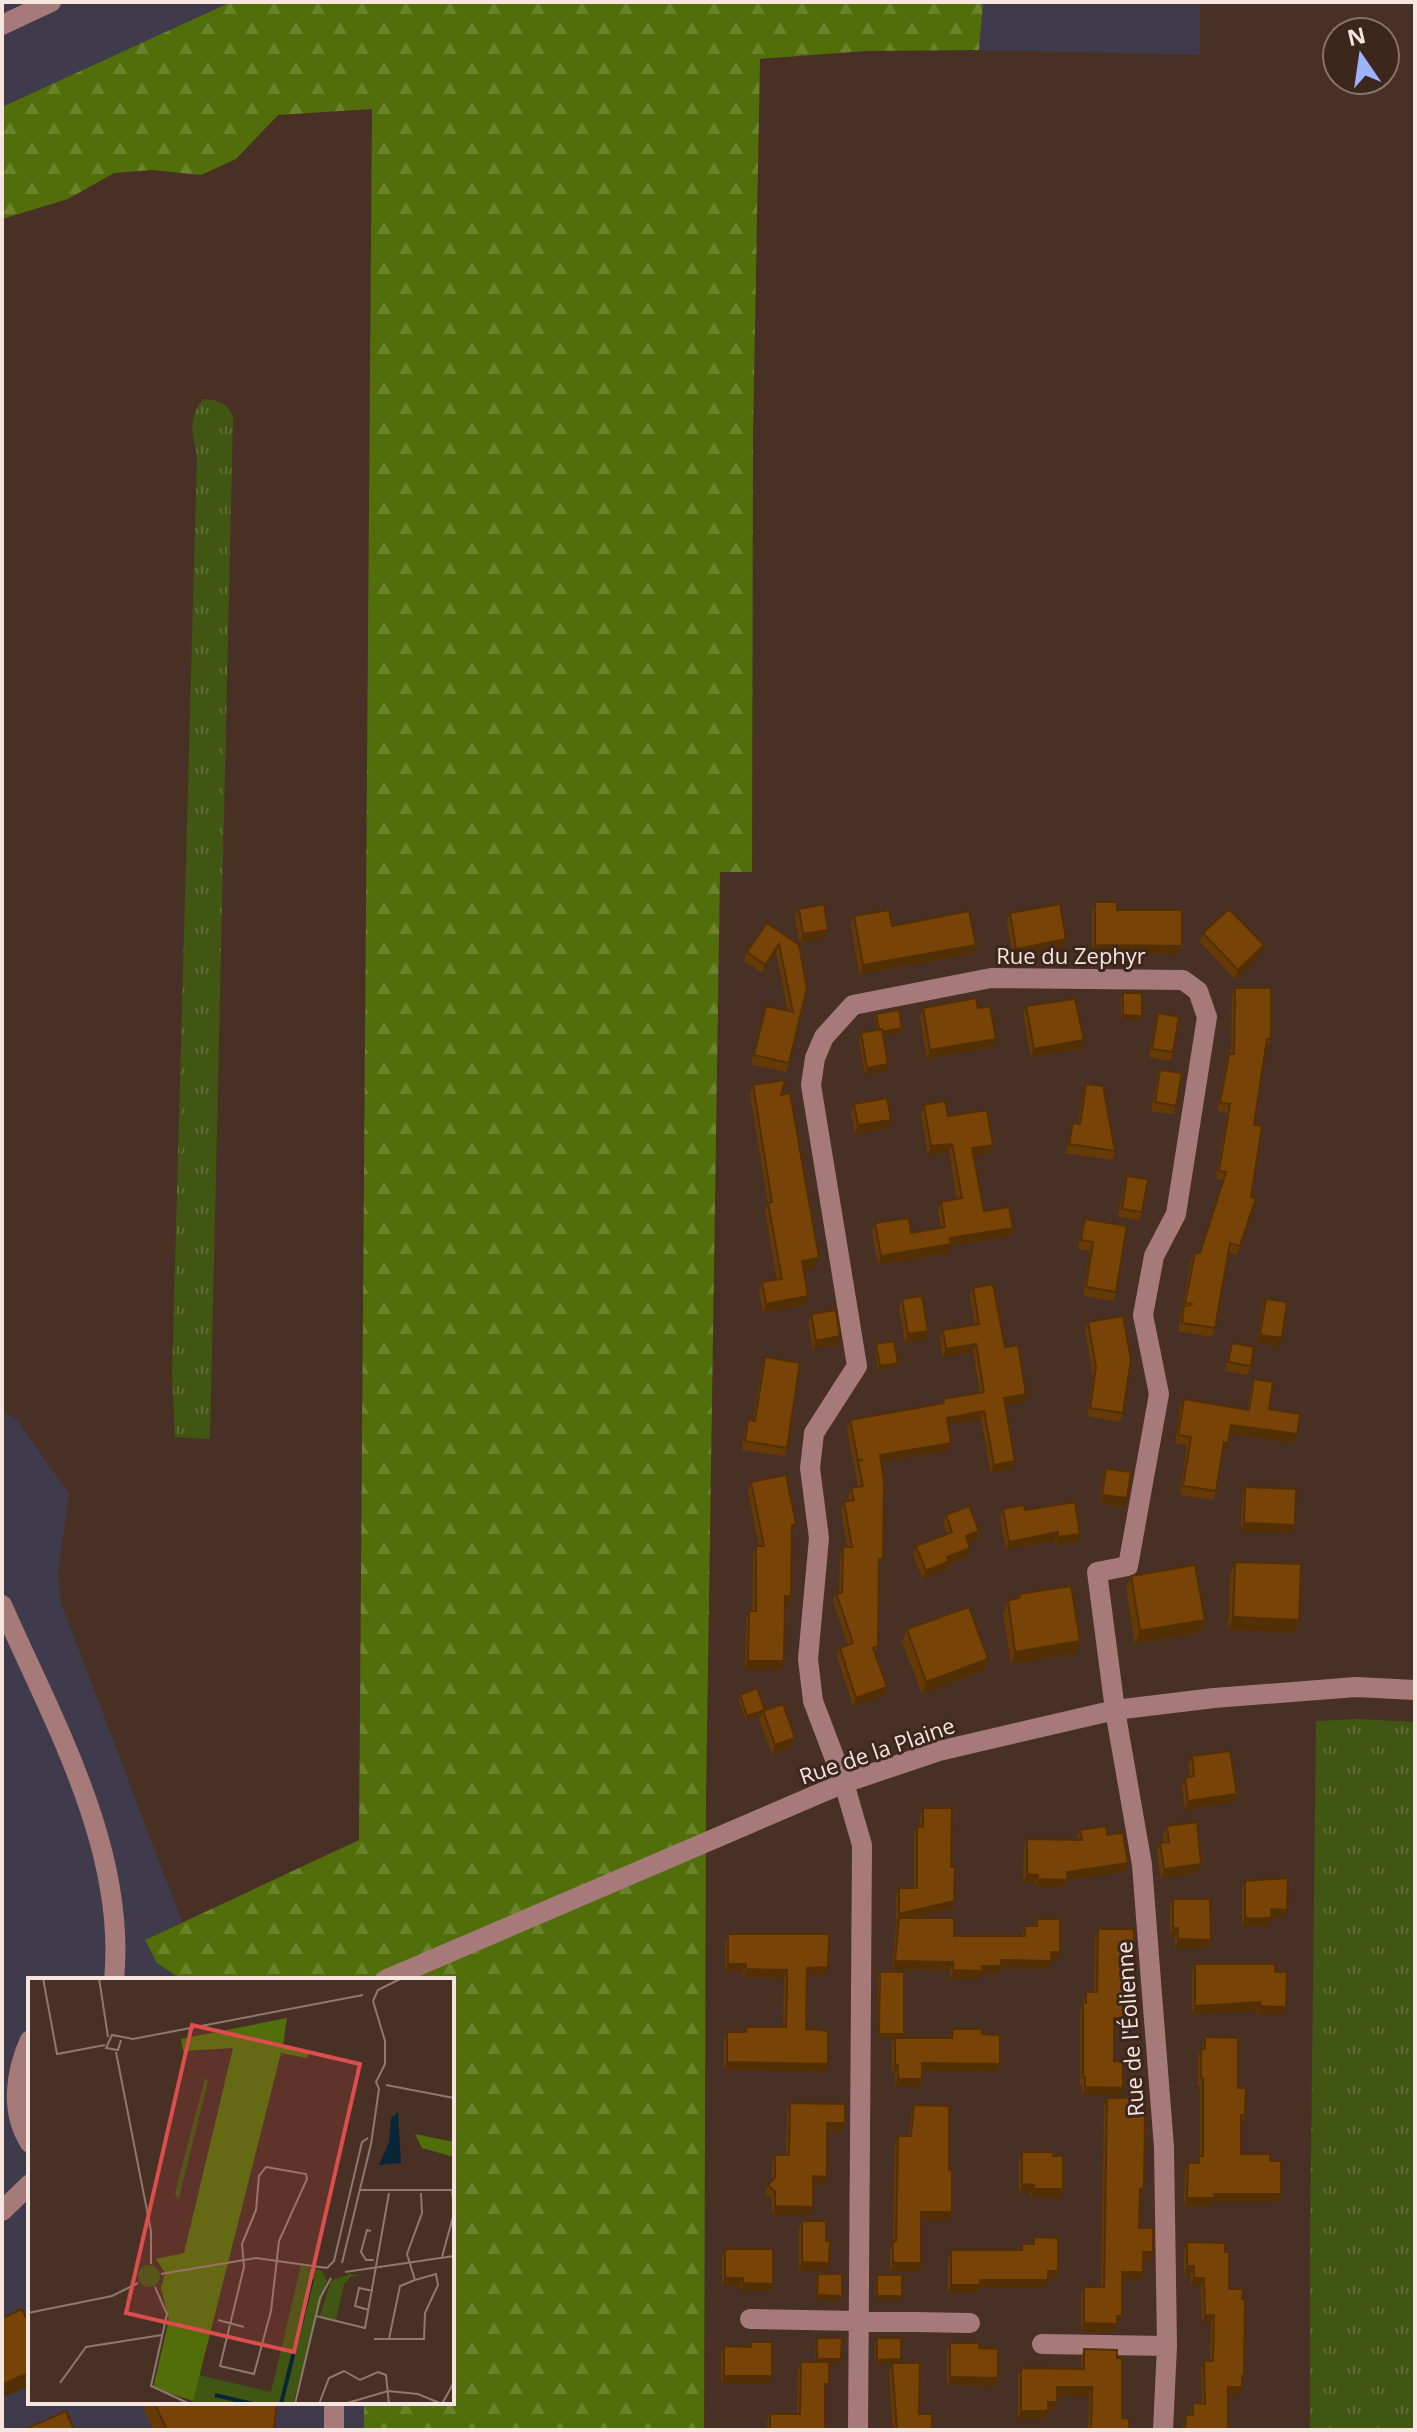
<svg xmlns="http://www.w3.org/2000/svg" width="1417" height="2432" font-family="'Open Sans',sans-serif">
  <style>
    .industrial { fill: #403b4c }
    .grass { fill: url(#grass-tufts) }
    .forest { fill: url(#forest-firs) }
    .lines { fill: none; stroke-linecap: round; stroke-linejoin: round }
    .minor { stroke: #a67a78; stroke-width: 20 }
    .wall { fill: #663a06 }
    .shaded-wall { fill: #532f05 }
    .building { fill: #774307; stroke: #532f05; stroke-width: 2 }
    .labels { text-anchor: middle; stroke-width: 6; stroke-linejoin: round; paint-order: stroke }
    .street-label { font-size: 22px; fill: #f6e6df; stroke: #3d261b }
    .inset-river { fill: none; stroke: #092638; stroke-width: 4 }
    .inset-road { fill: none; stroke: #8e796f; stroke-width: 2 }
    .view { fill: #dc4e4d; fill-opacity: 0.15; stroke: #dc4e4d; stroke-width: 4 }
    .inset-edge { fill: none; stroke: #f6e6df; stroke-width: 4 }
  </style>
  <defs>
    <pattern id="grass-tufts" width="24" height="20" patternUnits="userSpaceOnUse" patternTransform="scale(2)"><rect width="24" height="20" fill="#415613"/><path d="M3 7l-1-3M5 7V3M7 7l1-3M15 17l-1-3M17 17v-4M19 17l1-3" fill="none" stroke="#5d6e35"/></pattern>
    <pattern id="forest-firs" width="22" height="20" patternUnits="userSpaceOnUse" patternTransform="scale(2)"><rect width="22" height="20" fill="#526e0a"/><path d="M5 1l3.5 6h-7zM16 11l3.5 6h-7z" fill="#6c832d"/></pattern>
  </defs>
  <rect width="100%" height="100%" fill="#483025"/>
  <!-- industrial -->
  <path class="industrial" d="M2,2H231L2,107Z
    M983,2H1200V55L979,50Z
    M2,1411L17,1420L69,1494L58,1573L61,1603L182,1922L145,1940L157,1963L182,1980H30V2402H364V2430H2Z"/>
  <!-- grass -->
  <path class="grass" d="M203,399C218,400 225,402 233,416L210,1439L175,1437L172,1376L197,455C192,432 188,418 203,399Z
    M1358,1719L1415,1722V2430H1310V2251L1316,1721Z"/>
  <!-- forest -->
  <path class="forest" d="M231,2H983L979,50L866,51L760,59L753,434L752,872H720L706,1798L704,2430H364V2402H452V1980H182L157,1963L145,1940L359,1840L372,109L278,115L236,159L201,175L152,170L114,173L68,199L2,219V107Z"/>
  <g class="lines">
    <!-- minor -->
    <path class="minor" d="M2,25L51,2
      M2,1605C53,1721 127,1850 114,1980
      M385,1980L844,1783L939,1751L1115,1710L1214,1698L1356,1687L1415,1690
      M30,2040C15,2073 10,2112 30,2143
      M2,2211L30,2184
      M750,2319L970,2323
      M1042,2344L1167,2346
      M334,2402V2430
      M858,2430L862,1845L844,1783L813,1701L808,1659L819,1538L810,1468L814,1433L857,1366L811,1085L815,1058L824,1037L853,1005L991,978L1183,980L1198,991L1207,1017L1176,1214L1154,1256L1143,1315L1159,1394L1128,1566L1097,1572L1115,1710L1142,1865L1149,1956L1164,2147L1167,2346L1163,2430"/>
  </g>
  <!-- wall -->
  <path class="wall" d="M1095,902L1117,910L1182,946L1179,954L1092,953V911Z
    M799,909L825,938L800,943L795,917Z
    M1010,913L1063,948L1013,957L1007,922Z
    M854,916L892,926L973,954L859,974L851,924Z
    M767,923L799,945L789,1063L786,1072L751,1064L766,1006L788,1011L776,952L762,973L744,961L747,952Z
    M1203,933L1261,954L1235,979L1200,942Z
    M1235,988L1271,1039L1267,1047H1266L1254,1125L1251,1197L1256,1198L1237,1255L1228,1252L1215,1328L1212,1337L1178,1331L1191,1261L1195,1253H1200L1223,1180L1216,1179L1227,1113L1217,1111L1226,1062L1229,1054H1231L1232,996Z
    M1123,993L1142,1016L1140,1020H1121V997Z
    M1026,1006L1081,1049L1031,1057L1023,1015Z
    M923,1008H978L993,1047L927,1059L920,1017Z
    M1158,1013L1173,1052L1170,1061L1149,1057L1155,1022Z
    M876,1014L901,1033L883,1036L886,1071L865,1075L859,1040L861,1033L877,1030L875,1019Z
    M1160,1070L1176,1106L1173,1114L1151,1111L1157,1078Z
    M1086,1084L1115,1151L1112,1160L1066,1153L1070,1132L1073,1123L1078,1124L1083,1092Z
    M753,1085L781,1095L816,1267L804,1269L808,1296L805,1305L763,1312L759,1291L762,1282L777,1280L765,1211L768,1202L750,1094Z
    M854,1104L888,1128L855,1134L851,1113Z
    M924,1105L948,1116L993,1145L990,1153L974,1156L984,1211L1013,1228L1010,1236L951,1246L948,1253L878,1265L872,1232L875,1223L911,1233L941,1228L938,1211L941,1202L957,1199L949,1152L928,1155L921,1114Z
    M1127,1176L1142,1212L1139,1220L1118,1217L1124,1185Z
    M1085,1219L1116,1292L1113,1301L1083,1296L1090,1251L1078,1249L1082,1227Z
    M973,1288L1005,1347L1023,1402L1005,1406L1015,1461L1012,1469L991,1473L981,1419L948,1425V1451L881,1462L880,1568H879L878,1646L875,1654L884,1695L853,1707L837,1656L840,1648L848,1645L833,1601L836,1593H839L840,1556L843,1547H847L841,1510L844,1502L849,1501L848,1497L851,1488L858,1487L847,1428L850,1420L942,1403L943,1399L980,1393L973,1352L943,1357L940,1338L943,1330L975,1325L970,1296Z
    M902,1299L925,1339L905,1343L899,1308Z
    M1266,1299L1278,1347L1257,1343L1263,1307Z
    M811,1314L837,1345L813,1349L808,1323Z
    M1088,1322L1123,1413L1120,1422L1087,1416L1093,1376L1085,1331Z
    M1232,1343L1251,1366L1247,1375L1225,1371L1229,1352Z
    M876,1344L898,1363L896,1367L878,1370L875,1348Z
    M765,1357L787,1448L784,1456L742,1450L745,1428L748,1420H753L762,1366Z
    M1254,1379L1269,1409L1297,1434L1294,1443L1229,1433L1224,1451H1222L1216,1491L1213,1500L1180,1495L1187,1445L1175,1443L1180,1408L1184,1399L1247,1410L1251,1387Z
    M1106,1469L1124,1507L1099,1503L1103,1477Z
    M751,1482L793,1533H792L788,1605H785L781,1670L745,1669L746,1620L749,1611H752L753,1555L756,1546H759L748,1491Z
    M1245,1487L1295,1525L1291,1533L1241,1531L1242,1496Z
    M1003,1509L1025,1510L1076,1543L1055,1545V1541L1006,1550L1000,1518Z
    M946,1515L979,1531L976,1540L968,1542L967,1557L947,1565L946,1570L923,1579L913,1555L916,1546L947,1534L943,1523Z
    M1235,1562L1294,1633L1228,1630L1230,1575Z
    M1131,1576L1205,1620L1200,1633L1135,1644L1126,1588Z
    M1019,1594L1080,1641L1076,1654L1011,1664L1003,1614L1008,1601L1018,1598Z
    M907,1629L988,1659L983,1671L922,1694L902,1642Z
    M740,1695L765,1710L792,1747L772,1754L759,1720L761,1715L746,1720L738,1699Z
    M1192,1756L1234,1802L1185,1810L1182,1786L1185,1778L1190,1777L1188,1765Z
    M923,1808L951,1909L911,1918L954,1936H1022L1025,1926H1034L1037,1919L1057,1961L1051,1960L1048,1969H1000L998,1974H982L980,1979H950V1970L892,1969L896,1927L898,1921L896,1922V1896L899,1888H914V1835L917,1827H920V1816Z
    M1167,1826L1201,1864L1198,1872L1161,1878L1157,1852L1160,1843H1164L1163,1835Z
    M1080,1830L1107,1835L1124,1872L1067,1880L1064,1888L1035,1887V1883H1023L1024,1847L1027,1839L1077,1840Z
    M1245,1881L1284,1918H1271L1268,1927L1242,1926V1889Z
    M1173,1899L1208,1948H1175V1937H1170V1907Z
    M1098,1929L1131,1967H1129L1126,1978H1123L1120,2027H1114V2061L1123,2088L1120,2096L1082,2095V2085H1080V2011L1086,1992H1094L1095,1937Z
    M728,1934L825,1975L806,1976V2029L825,2072L724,2070V2040L727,2032H744L746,2027H783L784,1978L743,1977V1972H725V1943Z
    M1195,1964L1275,1972L1286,2007L1283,2015H1257V2011L1192,2014V1972Z
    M880,1972L904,2034L902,2038H950L953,2029L982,2034L997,2072L922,2071V2079L920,2087H895V2073H892V2046L894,2038H878V1976Z
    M1205,2037L1238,2088L1245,2115L1242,2123H1241V2154L1270,2161L1281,2194L1278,2202H1212L1211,2206L1184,2207L1185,2171L1188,2163H1197L1200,2156V2086H1198V2057L1201,2049H1202Z
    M1107,2098L1141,2197H1140L1139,2228L1153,2252L1150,2260L1143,2261V2272L1140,2280H1122V2316L1114,2332H1081V2295L1084,2287H1101L1104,2106Z
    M790,2103L842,2132H827L824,2185H813V2207L810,2215H772V2200L765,2193L768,2185L772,2181V2164L775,2155H786L787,2112Z
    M914,2105L949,2170L952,2212L949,2221L921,2220L918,2272H890V2250L893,2241L895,2144L898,2136H909L911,2114Z
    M1022,2152L1053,2156L1063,2189L1060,2198H1030V2193H1019V2160Z
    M802,2221L826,2241L829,2263L826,2271H799V2230Z
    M1034,2237L1055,2279H1048L1045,2288H979L977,2293H948V2258L951,2250H1020L1022,2244H1032Z
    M1187,2242L1225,2252L1242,2384L1239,2396H1228V2430H1183V2424L1186,2415H1190L1193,2403H1202L1201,2370L1204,2361H1210L1211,2323H1202L1201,2286H1191V2274L1184,2275V2251Z
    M725,2249L770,2291H740V2286H722V2257Z
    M818,2274L842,2296L840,2300H816V2278Z
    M877,2275L902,2296L900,2300H875L876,2279Z
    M817,2338L840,2364L829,2363L825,2393V2430H767V2422L770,2414H797L798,2370L801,2362H815L816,2342Z
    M877,2338L900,2363L919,2414L932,2430H893L889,2371L892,2364H875V2343Z
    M751,2342L772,2376L769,2384H721V2354L724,2346L749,2347Z
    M950,2343L979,2348L998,2378L995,2386L947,2385V2351Z
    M1084,2349L1129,2430H1088L1089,2396H1057L1054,2410L1048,2411L1044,2419H1018V2377L1021,2368L1081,2369V2358Z
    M141,2402H277L274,2430H153Z"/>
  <!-- shaded-wall -->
  <path class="shaded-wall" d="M828,930L825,938L800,943L803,934Z
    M1066,939L1063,948L1013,957L1016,949Z
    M779,944L776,952L762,973L765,965Z
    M976,945L973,954L859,974L863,965Z
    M1095,945L1182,946L1179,954L1092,953Z
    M1264,945L1261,954L1235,979L1238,970Z
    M1123,1015L1142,1016L1140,1020H1121Z
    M902,1028L901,1033L878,1037L880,1032Z
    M996,1039L993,1047L927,1059L930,1050Z
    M1084,1040L1081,1049L1031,1057L1034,1049Z
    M888,1064L886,1071L865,1075L867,1068Z
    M891,1120L888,1128L855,1134L858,1125Z
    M952,1144L949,1152L928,1155L931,1146Z
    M993,1145L990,1153L969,1157L972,1148Z
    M1013,1228L1010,1236L951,1246L948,1253L878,1265L881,1256L950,1238Z
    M819,1258L816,1267L799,1270L802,1261Z
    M808,1296L805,1305L763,1312L766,1304Z
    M928,1331L925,1339L905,1343L908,1334Z
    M1260,1335L1282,1338L1278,1347L1257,1343Z
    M840,1336L837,1345L813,1349L816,1341Z
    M976,1344L973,1352L943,1357L946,1349Z
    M898,1363L896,1367L878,1370L880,1366Z
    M1026,1394L1023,1402L1001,1406L1004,1398Z
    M984,1411L981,1419L944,1426L947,1418Z
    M1231,1425L1297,1434L1294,1443L1227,1433Z
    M1224,1442L1228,1443L1224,1451H1221Z
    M951,1443L948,1451L877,1463L880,1455Z
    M1015,1461L1012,1469L991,1473L994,1465Z
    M1102,1495L1127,1498L1124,1507L1099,1503Z
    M1244,1523L1295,1525L1291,1533L1241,1531Z
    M979,1531L976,1540L962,1544L966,1536Z
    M1058,1532L1055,1541L1006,1550L1009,1542Z
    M1080,1534L1076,1543L1055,1545L1058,1537Z
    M970,1548L967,1557L947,1565L946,1570L923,1579L926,1571L947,1557Z
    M785,1596H791L788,1605H782Z
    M1233,1617L1299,1620L1294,1633L1228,1630Z
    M1205,1620L1200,1633L1135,1644L1140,1631Z
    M1080,1641L1076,1654L1011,1664L1015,1652Z
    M988,1659L983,1671L922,1694L926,1682Z
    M748,1661H784L781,1670L745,1669Z
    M887,1687L884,1695L853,1707L856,1698Z
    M763,1711L761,1715L746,1720L747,1716Z
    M795,1738L792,1747L772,1754L775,1745Z
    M1237,1794L1234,1802L1185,1810L1188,1801Z
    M1128,1863L1124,1872L1067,1880L1064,1888L1035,1887L1038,1879L1067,1872Z
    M1201,1864L1198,1872L1161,1878L1164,1869Z
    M1027,1874L1038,1875L1035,1883H1023Z
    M954,1901L951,1909L899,1921V1918L898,1921L896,1922L899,1914Z
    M1271,1909L1287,1910L1284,1918H1268Z
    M1245,1918H1271L1268,1927L1242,1926Z
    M1173,1928H1178L1175,1937H1170Z
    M1178,1939L1211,1940L1208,1948H1175Z
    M1051,1952H1060L1057,1961L1048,1960Z
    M1130,1958H1134L1131,1967H1127Z
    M1001,1960L1051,1961L1048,1969H1000L998,1974H982L980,1979H950L953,1970L982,1966Z
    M895,1961L953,1962L950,1970L892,1969Z
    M728,1964H746L743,1972H725Z
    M828,1967L825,1975L804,1976L807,1968Z
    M746,1969L787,1970L784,1978L743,1977Z
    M1123,1969H1129L1126,1978H1120Z
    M1260,2002L1257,2011L1192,2014L1195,2006Z
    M1260,2006L1286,2007L1283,2015H1257Z
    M1114,2018L1123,2019L1120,2027H1111Z
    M879,2034H904L902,2038H878Z
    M727,2062L828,2064L825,2072L724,2070Z
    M922,2063L1000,2064L997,2072L920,2071Z
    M895,2065H898L895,2073H892Z
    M898,2079H922L920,2087H895Z
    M1085,2087L1123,2088L1120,2096L1082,2095Z
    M827,2123H845L842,2132H824Z
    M813,2176L827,2177L824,2185H810Z
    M1022,2184L1034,2185L1030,2193H1019Z
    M1033,2189H1063L1060,2198H1030Z
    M1214,2194H1281L1278,2202H1212L1211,2206L1184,2207L1187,2198Z
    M775,2206L813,2207L810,2215H772Z
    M921,2212H952L949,2221L918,2220Z
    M1143,2252H1153L1150,2260L1140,2261Z
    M802,2262L829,2263L826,2271H799Z
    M893,2263H921L918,2272H890Z
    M1187,2266H1194L1191,2274L1184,2275Z
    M1048,2271H1058L1055,2279H1046Z
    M1122,2272H1143L1140,2280H1119Z
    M725,2278H743L740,2286H722Z
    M1194,2278H1204L1201,2286H1191Z
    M980,2280H1048L1045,2288H979L977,2293H948L951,2285Z
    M743,2283L773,2284L770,2291H740Z
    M817,2295L842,2296L840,2300H816Z
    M877,2296H902L900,2300H875Z
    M1205,2315H1214L1211,2323H1202Z
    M1117,2316H1122L1114,2332H1081L1084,2323Z
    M817,2359H841L840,2364L815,2363Z
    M901,2359L899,2364H875L877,2360Z
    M30,2372V2386L2,2398V2385Z
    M724,2376H772L769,2384H721Z
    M950,2377L998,2378L995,2386L947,2385Z
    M1057,2387H1092L1089,2396H1054Z
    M1228,2387H1242L1239,2396H1225Z
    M1048,2402H1057L1054,2410L1045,2411Z
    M1021,2411H1048L1044,2419H1018Z"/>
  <!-- building -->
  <path class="building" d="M1095,902H1117V910H1182V946L1095,945Z
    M824,904L828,930L803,934L799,909Z
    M1060,904L1066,939L1016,949L1010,913Z
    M1229,909L1264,945L1238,970L1203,933Z
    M889,910L892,926L969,911L976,945L863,965L854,916Z
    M767,923L799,945L807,988L789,1063L754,1055L766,1006L793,1012L779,944L765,965L747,952Z
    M1235,988H1271V1039H1267L1254,1125L1262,1126L1251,1197L1256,1198L1240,1246L1230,1243L1215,1328L1182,1323L1184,1306L1193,1304L1185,1303L1195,1253H1200L1226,1172L1219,1171L1230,1104L1220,1103L1229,1054H1234Z
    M1123,993H1142V1016L1123,1015Z
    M976,998L978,1008L990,1006L996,1039L930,1050L923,1008Z
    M1075,999L1084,1040L1034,1049L1026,1006Z
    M899,1010L902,1028L882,1032V1029L879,1030L876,1014Z
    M1158,1013L1179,1017L1173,1052L1152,1049Z
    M882,1029L888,1064L867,1068L861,1033Z
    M1160,1070L1182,1073L1176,1106L1155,1102Z
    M785,1080L781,1095L790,1093L819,1258L802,1261L808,1296L766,1304L762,1282L782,1279L768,1203L772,1202L753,1085Z
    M1086,1084L1103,1086L1115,1151L1069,1144L1073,1123L1080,1124Z
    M887,1098L891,1120L858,1125L854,1104Z
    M945,1101L948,1116L987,1110L993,1145L972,1148L984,1211L1009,1207L1013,1228L950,1238L951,1244L881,1256L875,1223L909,1218L911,1233L945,1227L941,1202L962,1198L952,1144L931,1146L924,1105Z
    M1127,1176L1148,1179L1142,1212L1122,1209Z
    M1085,1219L1127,1226L1116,1292L1086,1287L1093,1242L1081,1240Z
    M993,1284L1005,1347L1018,1345L1026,1394L1004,1398L1015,1461L994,1465L984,1411L947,1418L951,1443L880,1455L884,1481L883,1559H879L878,1646L873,1648L887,1687L856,1698L840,1648L853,1643L836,1593H842L843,1547H852L844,1502L854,1500L851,1488L863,1486L858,1461L863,1460H858L850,1420L944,1403L943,1399L984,1392L976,1344L946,1349L943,1330L979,1324L973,1288Z
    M922,1296L928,1331L908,1334L902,1299Z
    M1266,1299L1287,1302L1282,1338L1260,1335Z
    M836,1310L840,1336L816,1341L811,1314Z
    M1123,1316L1131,1360L1123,1413L1090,1408L1096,1367L1088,1322Z
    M894,1341L898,1363L880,1366L876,1344Z
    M1232,1343L1254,1347L1251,1366L1228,1362Z
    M765,1357L800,1363L787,1448L745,1441L748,1420L755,1421Z
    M1254,1379L1273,1382L1269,1409L1300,1414L1297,1434L1231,1425L1228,1443L1224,1442L1216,1491L1183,1486L1191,1437L1178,1435L1184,1399L1249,1410Z
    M1106,1469L1131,1472L1127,1498L1102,1495Z
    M786,1475L796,1524L792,1525L791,1596H785L784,1661H748L749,1611H756V1546H764L751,1482Z
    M1245,1487L1296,1489L1295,1525L1244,1523Z
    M1075,1502L1080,1534L1058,1537V1532L1009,1542L1003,1509L1024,1505L1025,1510Z
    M969,1506L979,1531L966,1536L970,1548L947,1557L949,1561L926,1571L916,1546L952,1532L946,1515Z
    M1235,1562L1301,1564L1299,1620L1233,1617Z
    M1195,1565L1205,1620L1140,1631L1131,1576Z
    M1071,1586L1080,1641L1015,1652L1008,1601L1020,1597L1019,1594Z
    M969,1607L988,1659L926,1682L907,1629Z
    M757,1688L765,1710L747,1716L740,1695Z
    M783,1704L795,1738L775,1745L763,1711Z
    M1230,1751L1237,1794L1188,1801L1185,1778L1194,1776L1192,1756Z
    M923,1808H952L951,1867H955L954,1901L899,1914V1888H917V1827H923Z
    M1197,1822L1201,1864L1164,1869L1160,1843L1169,1842L1167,1826Z
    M1106,1826L1107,1835L1123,1833L1128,1863L1067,1872V1880L1038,1879V1875L1027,1874V1839L1082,1840L1080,1830Z
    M1288,1878L1287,1910L1271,1909V1918H1245V1881Z
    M1173,1899H1210L1211,1940L1178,1939V1928H1173Z
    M899,1918H954V1936H1025V1926H1037V1919H1060V1952H1051V1961L1001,1960V1966H982L983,1971L953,1970V1962L895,1961Z
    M1098,1929H1134V1958H1130L1129,1969H1123V2019L1114,2018V2061L1123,2062V2088L1085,2087V2077H1083V2003H1086V1992H1097Z
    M728,1934H829L828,1967L807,1968L806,2029L828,2031V2064L727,2062V2032H746V2027H786L787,1989V1970L746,1969V1964H728Z
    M1195,1964H1275V1972H1287L1286,2007L1260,2006V2002L1195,2006Z
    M880,1972H904V2034H879Z
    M953,2029H982V2034L1000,2035V2064L922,2063V2079H898V2065H895V2038H952Z
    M1205,2037L1238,2038V2088H1246L1245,2115H1241V2154H1270V2161H1281V2194H1214V2198H1187L1188,2163H1199V2156H1203V2078H1201V2049H1205Z
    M1107,2098H1141L1140,2109H1145L1144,2189H1140L1139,2228H1153V2252H1143V2272H1122V2316H1117V2324L1084,2323V2287H1104Z
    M790,2103L845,2104V2123H827V2177L813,2176V2207L775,2206V2192L768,2185L775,2177V2155H789Z
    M914,2105L949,2106V2170H952V2212H921V2263H893V2241H896L898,2136H911Z
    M1022,2152H1053V2156H1063V2189H1033L1034,2185L1022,2184Z
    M802,2221H826V2241H830L829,2263L802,2262Z
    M1034,2237L1058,2238V2271H1048V2280H980V2285H951V2250H1022V2244H1034Z
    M1187,2242L1225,2243V2252H1229V2289H1243L1242,2299H1245L1244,2377L1242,2376V2387H1228V2430H1185L1186,2415H1193V2403L1205,2404L1204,2361H1213L1214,2315H1205L1204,2278H1194V2266H1187Z
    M725,2249H773V2284L743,2283V2278H725Z
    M818,2274H842V2296L817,2295Z
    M877,2275H902V2296H877Z
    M22,2309L30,2326V2372L2,2385V2318Z
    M817,2338H842L841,2359H817Z
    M877,2338H901V2359L877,2360Z
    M751,2342H772V2376H724V2346L751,2347Z
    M950,2343H979V2348L998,2349V2378L950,2377Z
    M1084,2349L1117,2350V2358H1122V2418L1129,2419V2430H1091L1092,2387H1057V2402H1048V2411H1021V2368L1084,2369Z
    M801,2362H829V2384H825V2430H770V2414H800Z
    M892,2363H920L919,2414H932V2430H897Z
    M154,2402H277L274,2430H167Z
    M66,2411L74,2430H23Z"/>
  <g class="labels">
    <!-- street labels -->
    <g class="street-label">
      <text x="1071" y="964">Rue du Zephyr</text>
      <text transform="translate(877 1751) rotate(-19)" y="8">Rue de la Plaine</text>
      <text transform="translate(1130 2029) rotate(-94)" y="8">Rue de l'Éolienne</text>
    </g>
  </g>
  <!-- overview -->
  <g transform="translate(28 1978)">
    <rect width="426" height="426" fill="#483025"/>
    <path d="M177,100L180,103L150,223L147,215ZM273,287L294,293L299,303L265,426L164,425L171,397L243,414ZM110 298a11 11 0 1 1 22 0a11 11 0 1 1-22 0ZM321,296L333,298H324L316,306L308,342L292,338L303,303Z" fill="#415613"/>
    <path d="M259,40L255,67L281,74L279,80L253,75L165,423L125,410L141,342L133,310L137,295L128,281L156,275L205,70L155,73L153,61ZM387,156L426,164V179L394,170Z" fill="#526e0a"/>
    <path d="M370,134L373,185L351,187L361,164L363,140Z" fill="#092638"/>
    <path class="inset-river" d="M187,417L225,426M253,426L284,301"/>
    <path class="inset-road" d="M15,0L29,76L77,67M71,0L80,59M345,23L350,12L374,0M93,62L90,72L78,70L84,57L105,61L335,17M88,74L123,253V286M358,107L426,120M238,189L278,196L279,201L251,263L243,333L226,396L192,388L216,289L214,266L228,232L231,198ZM332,212H426M343,253L339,252L333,274L338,282H346M414,279L426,235L424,212M314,285L343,166L351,111L348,104L357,86V63L345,23M299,290L306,283L334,164L340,160M317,294L426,278M133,296L228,280L299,290M127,309L139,336L123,408L162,426M341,332L327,328L331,310L345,313M0,335L84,318L110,305M288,338L337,350L361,215M190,342L216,349M346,361H396L397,335L410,307L408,296L387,302L379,276L394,235L393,215M361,361L372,308L387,302M32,405L58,369L134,357M267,426L292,320L303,300M291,426L301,400L316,393L332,402L350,394L358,397L361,426M316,426L360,413L390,416L414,426M414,426L426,404"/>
    <path class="view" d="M164,47L332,86L266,374L98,335Z"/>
    <rect width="426" height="426" class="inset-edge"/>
  </g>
  <!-- border -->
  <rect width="1417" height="2432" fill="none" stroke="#f6e6df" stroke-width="8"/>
  <!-- north arrow -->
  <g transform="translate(1361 56) rotate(347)"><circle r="38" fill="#3d261b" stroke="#877369" stroke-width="2"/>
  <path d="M0-6L14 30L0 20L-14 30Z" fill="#9cb4fd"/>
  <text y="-12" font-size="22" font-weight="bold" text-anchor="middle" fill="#f6e6df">N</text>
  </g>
</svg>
